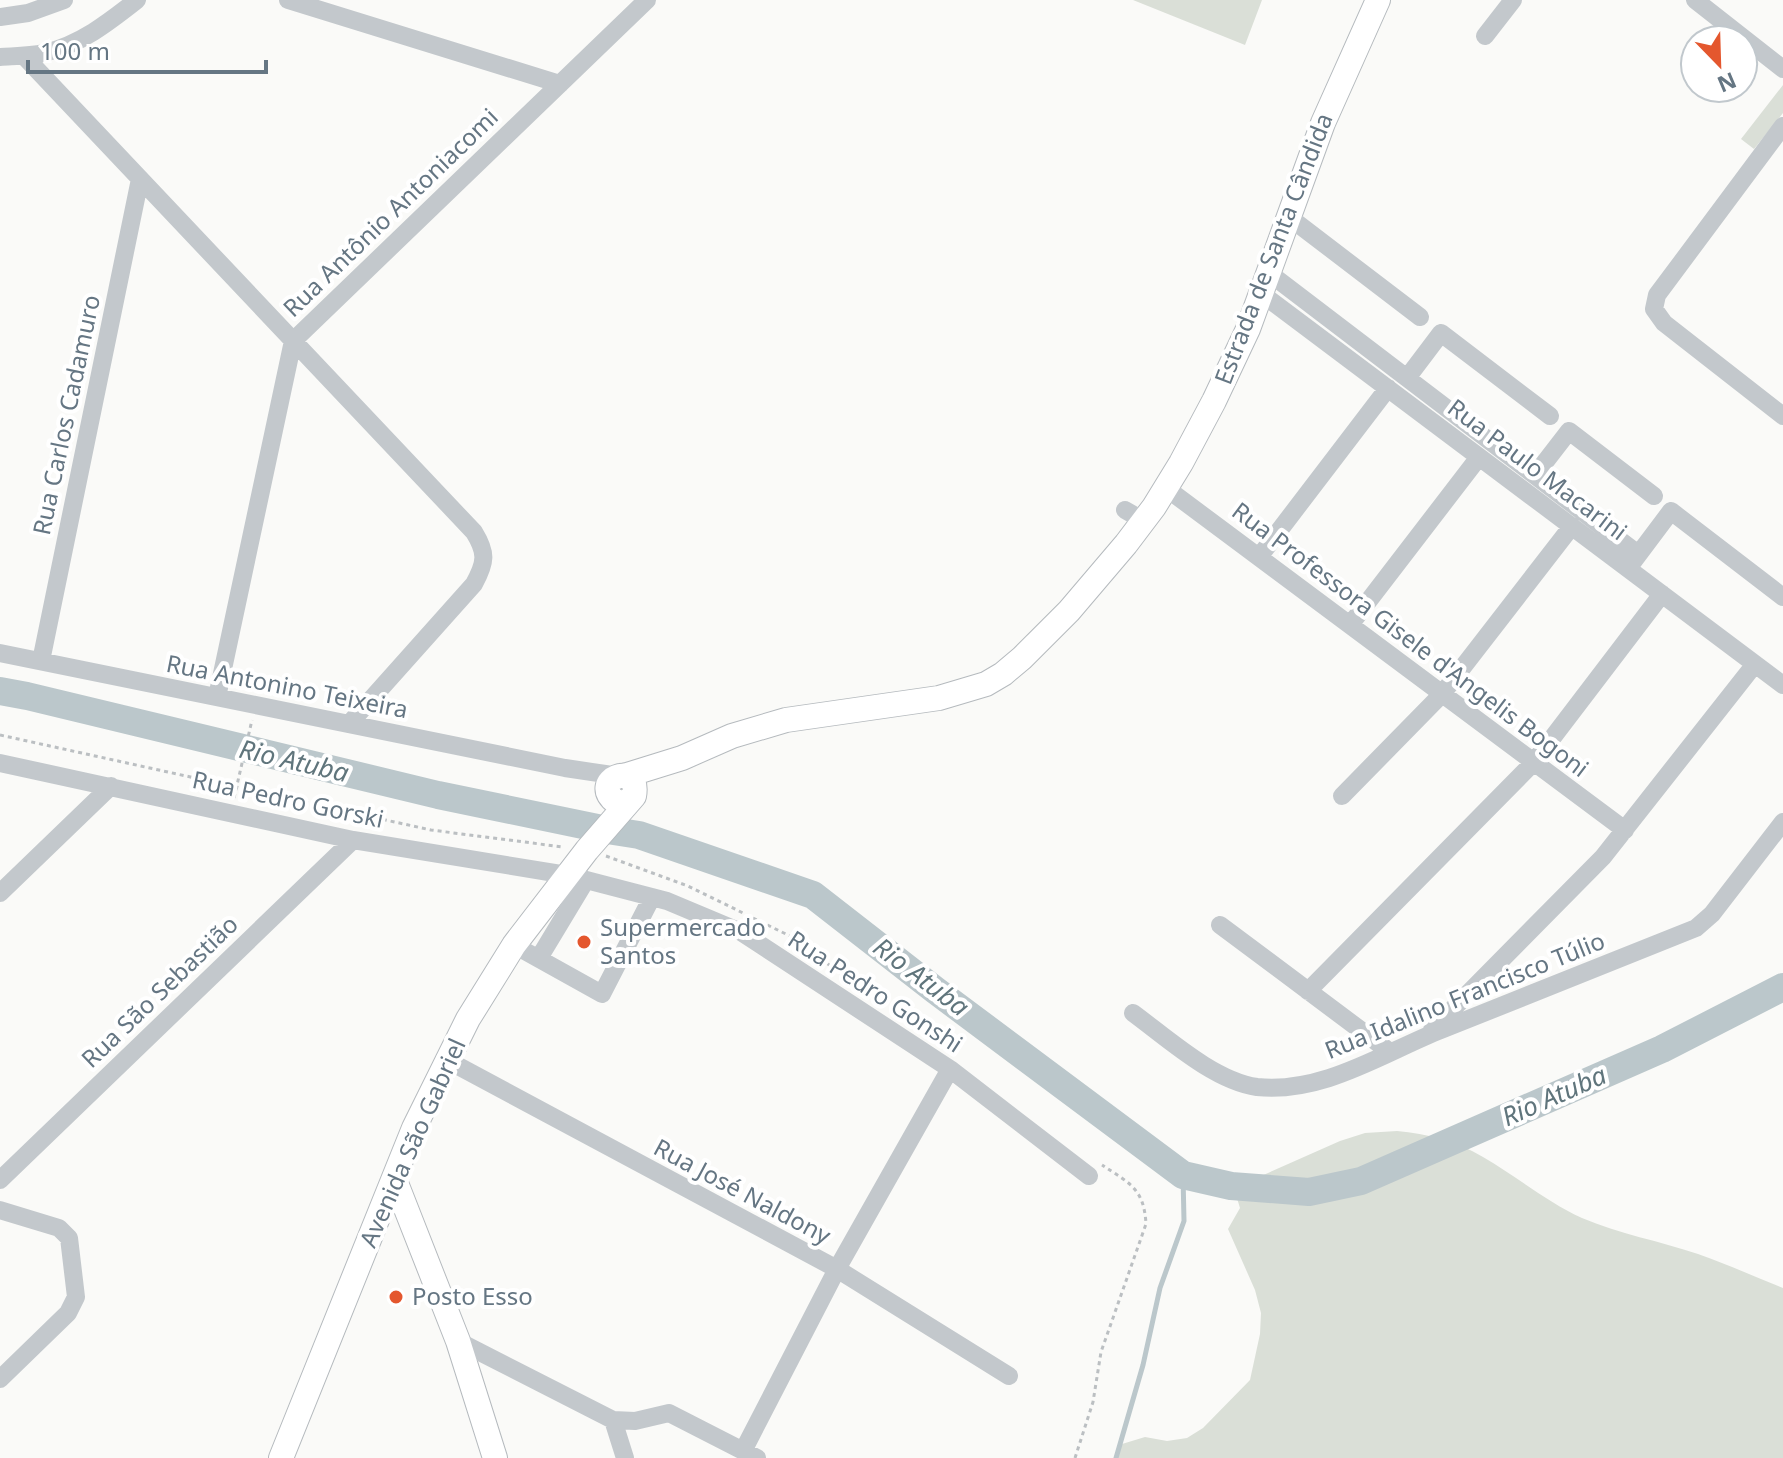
<svg xmlns="http://www.w3.org/2000/svg" width="1783" height="1458" font-family="'Noto Sans',sans-serif">
  <style>
    .green { fill: #dadfd7 }
    .lines { fill: none; stroke-linecap: round; stroke-linejoin: round }
    .stream { stroke: #bbc7cb; stroke-width: 5 }
    .river { stroke: #bbc7cb; stroke-width: 28 }
    .major-casing { stroke: #b5babe; stroke-width: 26 }
    .path { stroke: #bbbfc2; stroke-width: 3; stroke-dasharray: 4 4; stroke-linecap: butt }
    .minor { stroke: #c3c8cc; stroke-width: 18 }
    .major { stroke: #fff; stroke-width: 24 }
    .poi-dot { fill: #e4572e; stroke: #fff; stroke-width: 3 }
    .labels { text-anchor: middle; stroke-width: 8; stroke-linejoin: round; paint-order: stroke }
    .street-label { font-size: 24px; fill: #657683; stroke: #fff }
    .poi-label { font-size: 24px; fill: #657683; stroke: #fff; text-anchor: start }
    .water-label { font-size: 26px; font-style: italic; fill: #60757c; stroke: #fff }
  </style>
  <rect width="100%" height="100%" fill="#fafaf8"/>
  <!-- green -->
  <path class="green" d="M1133,0H1262L1245,45Z
    M1783,85V113L1754,149L1741,139Z
    M1397,1131C1427,1134 1457,1141 1483,1157C1516,1176 1547,1202 1582,1218C1619,1234 1660,1241 1698,1254C1727,1264 1755,1277 1783,1288V1458H1114L1122,1444L1145,1437L1167,1441L1187,1438L1203,1428L1250,1380L1260,1334L1261,1313L1255,1290L1228,1229L1240,1208L1236,1195L1259,1177L1340,1141L1365,1133Z"/>
  <g class="lines">
    <!-- stream -->
    <path class="stream" d="M1116,1458L1143,1365L1160,1288L1184,1221L1183,1175"/>
    <!-- river -->
    <path class="river" d="M0,691L27,696L438,795L607,830L639,835L813,895L935,990L1183,1175L1231,1186L1309,1192L1361,1181L1662,1049L1783,987"/>
    <!-- major casing -->
    <g class="major-casing">
      <path id="major" d="M624,776L682,758L732,736L786,720L939,698L986,684L1003,674L1022,658L1069,611L1126,544L1154,507L1181,463L1214,401L1248,329L1323,123L1378,0
        M394,1178L458,1341L495,1458
        M281,1458L414,1128L468,1019L514,945L587,850L634,796C641,759 586,780 617,803L629,801"/>
    </g>
    <!-- path -->
    <path class="path" d="M0,735L431,830L563,847
      M234,798L252,720
      M606,856L688,886L743,913
      M753,918L790,936L863,990
      M1075,1458L1093,1402L1101,1352L1146,1224C1144,1188 1129,1183 1102,1165"/>
    <!-- minor -->
    <path class="minor" d="M288,0L560,84
      M1695,0L1783,69
      M0,17L28,13L64,0
      M1485,36L1513,0
      M24,56L474,532C487,553 486,562 474,584L349,724
      M0,57C15,56 30,56 44,53C80,45 109,22 137,0
      M1783,126L1657,295L1654,309L1664,323L1783,416
      M1289,217L1420,317
      M1269,273L1638,554
      M1262,294L1783,685
      M1407,378L1441,333L1550,416
      M1535,475L1569,431L1654,496
      M1166,488L1625,830
      M1125,510L1144,521
      M1259,557L1388,388
      M1632,563L1671,511L1783,597
      M1350,625L1479,457
      M0,653L565,768L619,776
      M41,661L140,179
      M217,697L293,341L647,0
      M0,763L353,840L567,875L667,901L741,932L950,1069L1089,1176
      M1342,796L1442,694L1572,526
      M0,893L111,786
      M1220,925L1390,1052
      M514,945L602,994L652,897
      M539,958L586,880
      M1308,991L1534,762L1662,594
      M1133,1013C1167,1038 1214,1081 1257,1087C1323,1094 1383,1053 1441,1030C1526,996 1611,962 1696,928L1712,914L1783,822
      M1432,1030L1603,857L1755,664
      M447,1060L837,1269L1009,1376
      M0,1180L353,840
      M0,1210L59,1228L69,1238L76,1297L68,1313L0,1379
      M458,1341L613,1420L635,1421L669,1413L757,1458
      M613,1420L625,1458
      M743,1451L837,1269L950,1069"/>
    <!-- major -->
    <use href="#major" class="major"/>
  </g>
  <!-- markers -->
  <g class="poi-dot">
    <circle cx="584" cy="942" r="8"/>
    <circle cx="396" cy="1297" r="8"/>
  </g>
  <g class="labels">
    <!-- street labels -->
    <g class="street-label">
      <text transform="translate(391 213) rotate(-44)" y="8">Rua Antônio Antoniacomi</text>
      <text transform="translate(1274 249) rotate(-69)" y="8">Estrada de Santa Cândida</text>
      <text transform="translate(67 415) rotate(-78)" y="8">Rua Carlos Cadamuro</text>
      <text transform="translate(1537 470) rotate(37)" y="8">Rua Paulo Macarini</text>
      <text transform="translate(1410 640) rotate(37)" y="8">Rua Professora Gisele d'Angelis Bogoni</text>
      <text transform="translate(287 687) rotate(11)" y="8">Rua Antonino Teixeira</text>
      <text transform="translate(288 800) rotate(12)" y="8">Rua Pedro Gorski</text>
      <text transform="translate(160 992) rotate(-44)" y="8">Rua São Sebastião</text>
      <text transform="translate(875 992) rotate(33)" y="8">Rua Pedro Gonshi</text>
      <text transform="translate(1465 996) rotate(-22)" y="8">Rua Idalino Francisco Túlio</text>
      <text transform="translate(413 1143) rotate(-66)" y="8">Avenida São Gabriel</text>
      <text transform="translate(742 1192) rotate(28)" y="8">Rua José Naldony</text>
    </g>
    <!-- poi labels -->
    <g class="poi-label">
      <text x="600" y="936">Supermercado<tspan x="600" dy="28">Santos</tspan></text>
      <text x="412" y="1305">Posto Esso</text>
    </g>
    <!-- water labels -->
    <g class="water-label">
      <text transform="translate(294 761) rotate(13)" y="9">Rio Atuba</text>
      <text transform="translate(921 977) rotate(37)" y="9">Rio Atuba</text>
      <text transform="translate(1554 1096) rotate(-24)" y="9">Rio Atuba</text>
    </g>
  </g>
  <!-- north arrow -->
  <g transform="translate(1719 64) rotate(157)"><circle r="38" fill="#ffffff" stroke="#c1c8cd" stroke-width="2"/>
  <path d="M0-6L14 30L0 20L-14 30Z" fill="#e4572e"/>
  <text y="-12" font-size="22" font-weight="bold" text-anchor="middle" fill="#657683">N</text>
  </g>
  <!-- scale -->
  <path d="M28 60v12h238v-12" fill="none" stroke="#657683" stroke-width="4"/>
  <text x="40" y="60" font-size="24" fill="#657683" stroke="#ffffff" stroke-width="6" paint-order="stroke">100 m</text>
</svg>
